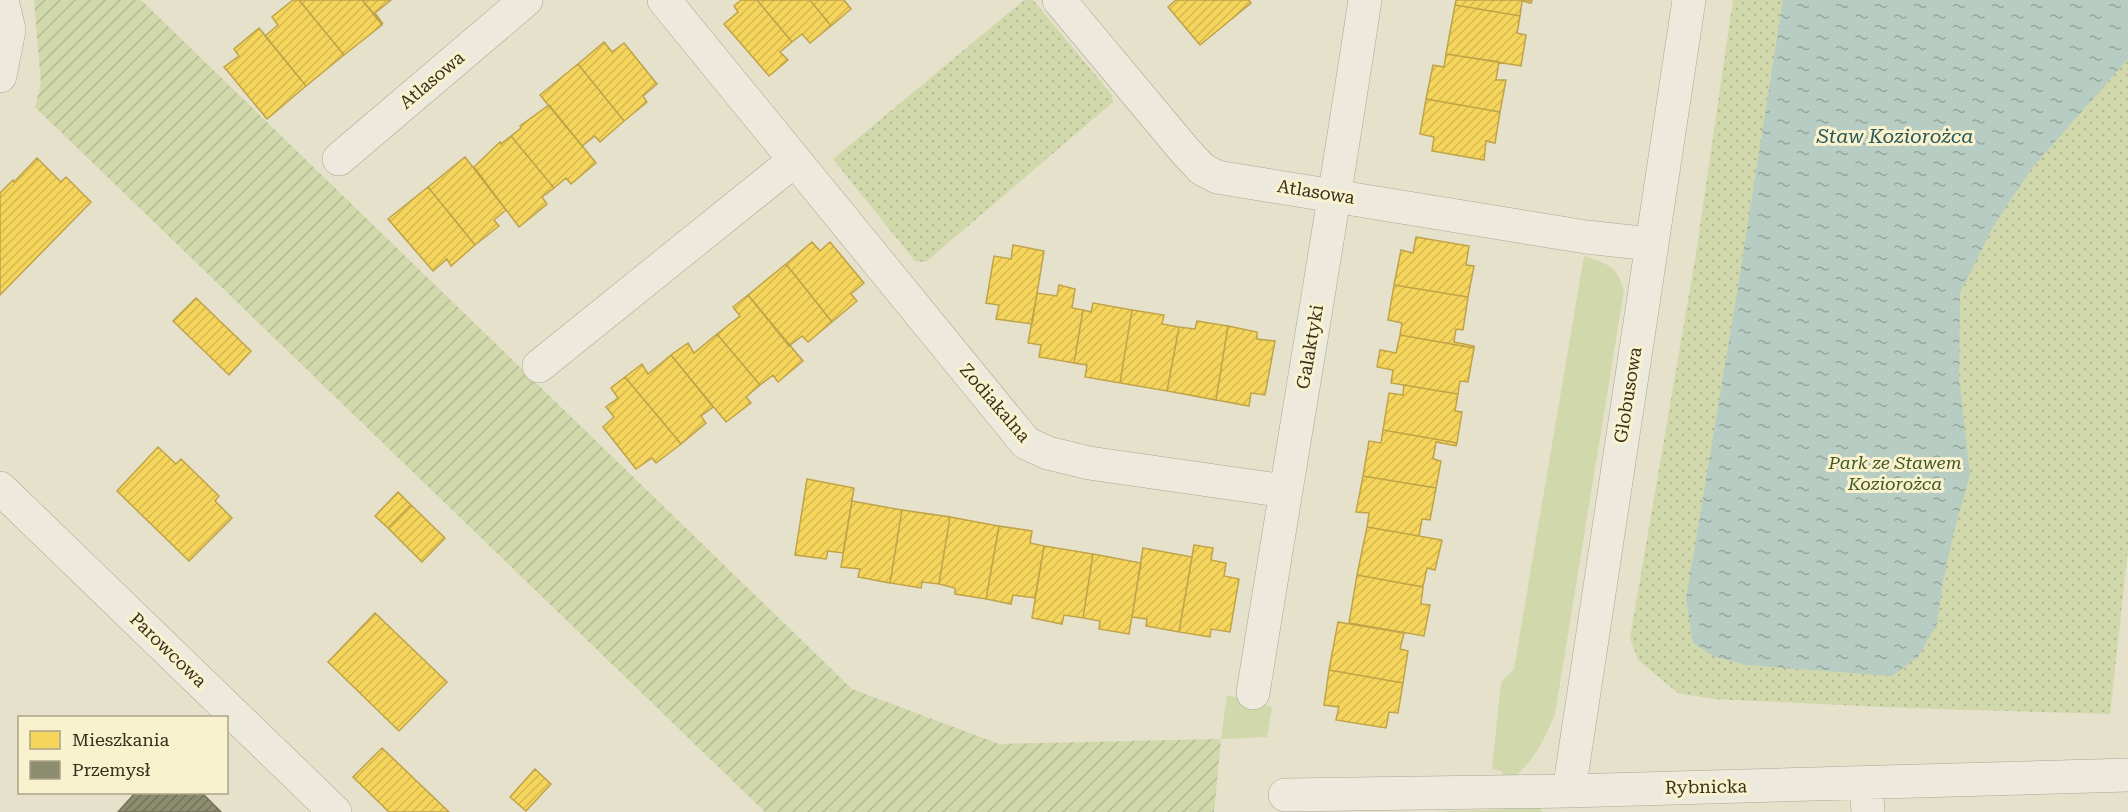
<svg xmlns="http://www.w3.org/2000/svg" width="2128" height="812" font-family="'Roboto Serif',serif">
  <style>
    .grass { fill: #d1d8ab }
    .park { fill: url(#park-dots) }
    .garden { fill: url(#garden-furrows) }
    .water { fill: url(#water-ripples) }
    .homes { fill: url(#homes-hatch); stroke: #bea349; stroke-width: 1.5 }
    .industry { fill: url(#industry-hatch); stroke: #737055; stroke-width: 1.5 }
    .lines { fill: none; stroke-linecap: round; stroke-linejoin: round }
    .minor-casing { stroke: #aba594; stroke-width: 34 }
    .minor { stroke: #edeadd; stroke-width: 33 }
    .labels { text-anchor: middle; stroke-width: 6; stroke-linejoin: round; paint-order: stroke }
    .street-label { font-size: 18px; fill: #3a2e1c; stroke: #f8f2cf }
    .park-label { font-size: 18px; font-style: italic; fill: #425821; stroke: #f8f2cf }
    .water-label { font-size: 20px; font-style: italic; fill: #2a575a; stroke: #f8f2cf }
  </style>
  <defs>
    <pattern id="park-dots" width="8" height="8" patternUnits="userSpaceOnUse" patternTransform="scale(1.5)"><rect width="8" height="8" fill="#d1d8ab"/><path d="M2 2h.1M6 6h.1" fill="none" stroke="#b4ba93" stroke-width="1.8" stroke-linecap="round"/></pattern>
    <pattern id="garden-furrows" width="10" height="10" patternUnits="userSpaceOnUse" patternTransform="scale(1.5)"><rect width="10" height="10" fill="#d1d8ab"/><path d="M-1 1l2-2M0 10L10 0M9 11l2-2" fill="none" stroke="#b4ba93"/></pattern>
    <pattern id="water-ripples" width="26" height="14" patternUnits="userSpaceOnUse" patternTransform="scale(1.5)"><rect width="26" height="14" fill="#b7ccc2"/><path d="M2 4q2-2 4 0t4 0M15 11q2-2 4 0t4 0" fill="none" stroke="#96a69d"/></pattern>
    <pattern id="homes-hatch" width="6" height="6" patternUnits="userSpaceOnUse" patternTransform="scale(1.5)"><rect width="6" height="6" fill="#f6d55c"/><path d="M-1 1l2-2M0 6l6-6M5 7l2-2" fill="none" stroke="#d4b74f"/></pattern>
    <pattern id="industry-hatch" width="6" height="6" patternUnits="userSpaceOnUse" patternTransform="scale(1.5)"><rect width="6" height="6" fill="#8c8c6e"/><path d="M-1 1l2-2M0 6l6-6M5 7l2-2" fill="none" stroke="#73735a"/></pattern>
  </defs>
  <rect width="100%" height="100%" fill="#e6e1ca"/>
  <!-- grass -->
  <path class="grass" d="M1584,256C1608,265 1616,264 1624,290L1555,714C1544,740 1530,772 1502,782V771L1492,769L1501,682L1514,669Z
    M1227,695L1272,707L1267,737L1221,739Z
    M1539,808L1543,812H1433Z"/>
  <!-- park -->
  <path class="park" d="M1024,0H1033L1112,95L1113,102L926,262L915,261L833,159Z
    M1733,0H2128V550L2110,714L1907,708L1714,699L1678,693L1638,660L1630,638L1696,254Z"/>
  <!-- garden -->
  <path class="garden" d="M34,0H141L852,689L999,744L1221,739L1214,812H765L35,107L41,84Z"/>
  <!-- water -->
  <path class="water" d="M1783,0H2128V59L2032,168L1994,225L1960,293L1959,377L1970,475L1954,531L1942,586L1937,624L1918,657L1892,676L1746,665L1715,657L1693,643L1686,599L1737,293Z"/>
  <!-- homes -->
  <path class="homes" d="M293,0H299L344,55L306,86L265,36L278,25L272,17Z
    M299,0H362L382,25L344,55Z
    M362,0H391L375,13L383,24Z
    M741,0H757L792,42L780,52L788,60L769,76L724,24L738,12L734,6Z
    M757,0H810L831,26L810,43L802,34L792,42Z
    M810,0H844L851,9L831,26Z
    M1176,0H1249L1251,3L1200,45L1168,7Z
    M1456,0H1532L1531,3L1522,1L1520,16L1455,5Z
    M1455,5L1520,16L1517,33L1526,35L1521,66L1446,54Z
    M259,28L306,86L267,119L224,67L239,56L234,49Z
    M604,42L612,52L624,43L657,84L643,96L647,102L624,121L578,64Z
    M1446,54L1499,62L1496,80H1506L1500,112L1426,99L1433,65L1444,67Z
    M578,64L624,121L600,142L595,136L582,146L540,95Z
    M1426,99L1500,112L1495,143L1486,141L1484,160L1432,151L1434,137L1420,134Z
    M549,105L596,163L571,184L566,178L554,188L511,136L521,128L520,126Z
    M511,136L554,188L542,197L547,204L519,227L474,167L500,142L501,144Z
    M465,157L506,210L494,220L499,226L475,245L428,187Z
    M37,158L61,182L66,177L91,202L0,295V193L13,180L14,182Z
    M428,187L475,245L451,266L447,259L433,271L388,219Z
    M1416,237L1469,246L1466,265L1474,266L1468,297L1394,285L1401,250L1413,253Z
    M812,242L820,251L830,242L864,283L851,294L857,301L832,322L786,264Z
    M1013,245L1044,251L1032,324L996,319L999,305L986,303L994,256L1011,259Z
    M786,264L832,322L808,342L802,336L789,346L748,295Z
    M1059,285L1075,289L1072,308L1083,310L1074,363L1039,357L1041,345L1028,343L1037,293L1057,296Z
    M1394,285L1468,297L1463,330L1456,329L1454,342L1474,346V348L1400,335L1402,323L1388,320Z
    M748,295L803,361L778,382L773,375L760,385L717,334L740,316L733,307Z
    M196,298L251,351L229,375L173,321Z
    M1093,303L1132,310L1120,383L1085,377L1087,365L1074,363L1083,310L1091,312Z
    M1132,310L1164,315L1162,324L1179,327L1167,391L1120,383Z
    M1197,321L1228,326L1216,400L1167,391L1179,327L1195,329Z
    M1228,326L1257,332V339L1275,341L1265,395L1251,393L1249,406L1216,400Z
    M717,334L760,385L746,397L751,403L726,422L671,355L688,343L694,353Z
    M1400,335L1474,348L1468,382L1460,381L1458,394L1391,383L1393,370L1377,367L1380,350L1396,353Z
    M671,355L713,407L701,416L706,423L681,444L625,377L642,364L648,374Z
    M625,377L681,444L656,463L652,458L636,469L603,427L614,417L606,407L618,398L611,388Z
    M1404,385L1458,394L1455,411L1462,412L1457,443L1383,430L1389,393L1403,395Z
    M1383,430L1457,443L1456,446L1436,442L1433,459L1441,461L1436,488L1363,476L1369,441L1381,443Z
    M158,447L176,464L181,459L219,496L215,501L232,518L189,561L117,491Z
    M1363,476L1436,488L1430,520L1422,519L1419,536L1367,527L1369,513L1356,512Z
    M807,479L854,488L843,553L828,551L826,559L795,555Z
    M398,492L411,505L388,528L375,516Z
    M852,501L902,510L890,583L858,577L860,569L841,567Z
    M411,505L445,538L422,562L388,528Z
    M902,510L950,517L939,584L922,582L921,588L890,583Z
    M950,517L999,526L986,599L955,594V588L939,584Z
    M999,526L1032,531L1030,543L1044,546L1035,598L1013,595L1011,604L986,599Z
    M1367,527L1442,540L1435,570L1427,568L1423,587L1357,575Z
    M1194,545L1213,548L1211,560L1226,563L1224,576L1239,579L1230,632L1211,629L1210,637L1179,632Z
    M1044,546L1093,554L1083,618L1064,615L1062,624L1032,618Z
    M1143,548L1192,557L1179,632L1146,626L1147,619L1132,617Z
    M1093,554L1141,563L1129,634L1099,629L1100,621L1083,618Z
    M1357,575L1423,587L1421,604L1430,605L1424,636L1349,623Z
    M375,613L447,682L399,731L328,662Z
    M1338,622L1404,633L1400,649L1408,651L1403,683L1329,670Z
    M1329,670L1403,683L1398,713L1389,712L1386,728L1336,720L1339,707L1324,705Z
    M382,748L449,812H389L353,777Z
    M535,769L551,784L526,811L510,797Z"/>
  <!-- industry -->
  <path class="industry" d="M136,792H201L221,812H118Z"/>
  <g class="lines">
    <!-- minor casing -->
    <g class="minor-casing">
      <path id="minor" d="M664,0L1026,443L1048,453L1089,463L1285,491
        M1059,0L1186,152L1202,169L1217,177L1586,237L1650,244
        M0,76L9,30L2,0
        M339,159L526,0
        M539,366L795,160
        M0,488L335,812
        M1253,693C1290,462 1330,232 1365,0
        M1866,783L1868,812
        M1569,791L1689,0
        M1285,795L1569,791L2128,775"/>
    </g>
    <!-- minor -->
    <use href="#minor" class="minor"/>
  </g>
  <g class="labels">
    <!-- street labels -->
    <g class="street-label">
      <text transform="translate(432 80) rotate(-40)" y="6">Atlasowa</text>
      <text transform="translate(1316 192) rotate(9)" y="6">Atlasowa</text>
      <text transform="translate(1310 347) rotate(-80)" y="6">Galaktyki</text>
      <text transform="translate(1628 395) rotate(-81)" y="6">Globusowa</text>
      <text transform="translate(995 403) rotate(49)" y="6">Zodiakalna</text>
      <text transform="translate(168 650) rotate(44)" y="6">Parowcowa</text>
      <text transform="translate(1706 787) rotate(-1)" y="6">Rybnicka</text>
    </g>
    <!-- park labels -->
    <g class="park-label">
      <text x="1895" y="469">Park ze Stawem<tspan x="1895" dy="21">Koziorożca</tspan></text>
    </g>
    <!-- water labels -->
    <g class="water-label">
      <text x="1895" y="143">Staw Koziorożca</text>
    </g>
  </g>
  <!-- legend -->
  <rect x="18" y="716" width="210" height="78" fill="#f8f2cf" stroke="#aca487" stroke-width="1.5"/>
  <rect x="30" y="731" width="30" height="18" fill="#f6d55c" stroke="#aca487" stroke-width="1.5"/>
  <text x="72" y="746" font-size="18" fill="#3a2e1c">Mieszkania</text>
  <rect x="30" y="761" width="30" height="18" fill="#8c8c6e" stroke="#aca487" stroke-width="1.5"/>
  <text x="72" y="776" font-size="18" fill="#3a2e1c">Przemysł</text>
</svg>
